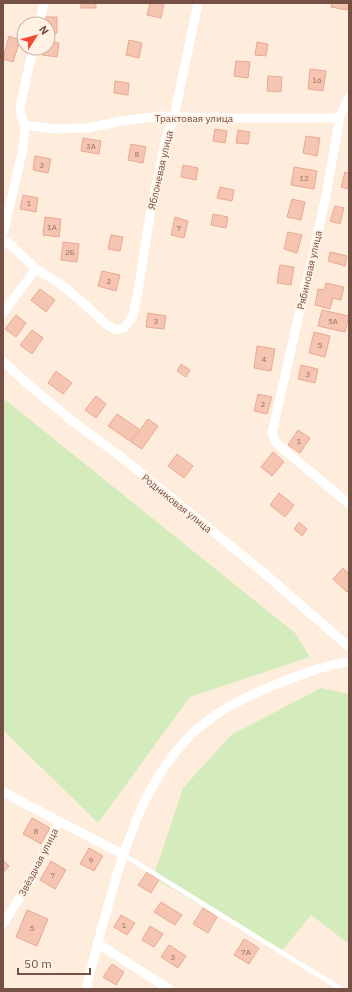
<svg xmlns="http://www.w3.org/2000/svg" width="352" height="992" font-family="'IBM Plex Sans',sans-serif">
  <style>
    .green { fill: #d4ecbb }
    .building { fill: #f6c5b2; stroke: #e9a991 }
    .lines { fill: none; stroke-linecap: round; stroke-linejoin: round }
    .lane { stroke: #fff; stroke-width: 4.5 }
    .street { stroke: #fff; stroke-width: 9 }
    .labels { text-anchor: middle; stroke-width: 4; stroke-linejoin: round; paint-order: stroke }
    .number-label { font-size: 8px; fill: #956d60 }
    .street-label { font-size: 10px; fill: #755044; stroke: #fff2e5 }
  </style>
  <rect width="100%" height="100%" fill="#feeddd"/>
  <!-- green -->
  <path class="green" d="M3,398L295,633L310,657L190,697L98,823L3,730Z
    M321,688L349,694V944L311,915L282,951L153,878L183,788L231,735Z"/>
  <!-- building -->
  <path class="building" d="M81,3H96V8H81Z
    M150,3H164L161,18L147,15Z
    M332,3H349L347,10L331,7Z
    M44,17H57V33L48,32V24H43Z
    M9,36L20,40L13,62L3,59Z
    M129,40L142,43L139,58L126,55Z
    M48,42L59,43L57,57L42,55L43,48H48Z
    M257,42L268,44L266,56L255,55Z
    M236,61L250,62L248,78L234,76Z
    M310,69L326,71L323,91L308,89Z
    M268,76L282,77L281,92L267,91Z
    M115,81L129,83L128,95L114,93Z
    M215,129L227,131L225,143L213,141Z
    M238,130L250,132L248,144L236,143Z
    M306,136L320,138L317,156L303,153Z
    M83,138L101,141L99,154L81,151Z
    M131,144L146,147L143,163L128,160Z
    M35,156L51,159L48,173L33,170Z
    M183,165L198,168L196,180L181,177Z
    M294,167L317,171L314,189L291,185Z
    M345,172L349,173V189L341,187Z
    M220,187L234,190L232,201L217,198Z
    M23,195L38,198L36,212L20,209Z
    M292,199L305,202L301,220L287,217Z
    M335,206L344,208L340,224L330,221Z
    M213,214L228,217L226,228L211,225Z
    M45,217L61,219L59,237L43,235Z
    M175,217L188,221L184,238L171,235Z
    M288,232L302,235L297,253L284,249Z
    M111,235L123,237L120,251L108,249Z
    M63,242L79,244L77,262L61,260Z
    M330,252L347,256L345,266L328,261Z
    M280,265L294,267L291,285L277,283Z
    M102,271L120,275L116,291L98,286Z
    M326,283L344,287L341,300L333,298L330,309L315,305L318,289L324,290Z
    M40,289L55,300L46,312L31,300Z
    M322,310L349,316L345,332L318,326Z
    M148,313L166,316L164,329L146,327Z
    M16,315L26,323L16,337L5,329Z
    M32,330L43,338L32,354L20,345Z
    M314,332L330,336L325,357L309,353Z
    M257,346L275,349L271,371L254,368Z
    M181,364L190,370L186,377L177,371Z
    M301,365L318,369L315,383L298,379Z
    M56,371L72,383L63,394L48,383Z
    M258,394L272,397L267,414L254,411Z
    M96,396L106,404L96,418L85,410Z
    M117,414L139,429L130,441L108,426Z
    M148,419L158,426L142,449L131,442Z
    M298,430L310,438L300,453L288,445Z
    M273,452L284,462L272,476L261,467Z
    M177,454L193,466L184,478L168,466Z
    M279,493L294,505L285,517L270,505Z
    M299,522L307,529L302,536L294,529Z
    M343,568L349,574V590L347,592L333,579Z
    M32,818L50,828L41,844L23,834Z
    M89,848L103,856L94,871L80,864Z
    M3,860L9,866L3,873Z
    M51,861L66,870L55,889L40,880Z
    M147,872L159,880L151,893L138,885Z
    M161,902L182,915L175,925L154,912Z
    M203,908L217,917L208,933L193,924Z
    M27,910L48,919L37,946L16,937Z
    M121,915L135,923L127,935L114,927Z
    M150,926L163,934L154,947L142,940Z
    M244,939L259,948L249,964L234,955Z
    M169,945L186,956L178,968L161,957Z
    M112,964L124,972L116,985L103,977Z"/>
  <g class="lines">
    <!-- lane -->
    <path class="lane" d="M124,855L341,989"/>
    <!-- street -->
    <path class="street" d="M39,24L44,3
      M349,97L340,116L326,196L272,433L276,443L349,504
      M25,125L55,129L87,128L121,121L161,116L208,118H334L340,116
      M3,234L23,149L25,125L21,117L20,107L33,48
      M3,240L12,246L36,269L62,285L90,309L106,324L116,330L124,328L133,316L138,291L150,215L166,138L174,117L198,3
      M3,313L36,269
      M3,361L22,379L71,420L120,456L264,573L349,647
      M3,792L124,855
      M3,924L32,878L59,821
      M97,943L169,989
      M86,989C95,952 105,915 116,878C132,827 149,779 187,739C211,713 245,697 277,684C300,675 324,665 349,662"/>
  </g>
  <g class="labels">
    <!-- number labels -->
    <g class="number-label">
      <text x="317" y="83">16</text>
      <text x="91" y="149">3А</text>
      <text x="137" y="157">8</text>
      <text x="42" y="168">3</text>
      <text x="304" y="181">12</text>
      <text x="29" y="206">1</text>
      <text x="52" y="230">1А</text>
      <text x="179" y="231">7</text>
      <text x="70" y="255">2Б</text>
      <text x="109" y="284">2</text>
      <text x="156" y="324">3</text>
      <text x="333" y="324">5А</text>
      <text x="320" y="348">5</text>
      <text x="264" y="362">4</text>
      <text x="308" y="377">3</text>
      <text x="263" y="407">2</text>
      <text x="299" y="444">1</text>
      <text x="36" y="834">8</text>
      <text x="91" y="863">9</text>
      <text x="53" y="878">7</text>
      <text x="124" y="928">1</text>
      <text x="32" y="931">5</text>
      <text x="246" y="955">7А</text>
      <text x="173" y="960">3</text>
    </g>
    <!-- street labels -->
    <g class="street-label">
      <text x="194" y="122">Трактовая улица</text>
      <text transform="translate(160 170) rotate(-77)" y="4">Яблоневая улица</text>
      <text transform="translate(309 270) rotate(-77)" y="4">Рябиновая улица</text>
      <text transform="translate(177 503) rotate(39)" y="4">Родниковая улица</text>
      <text transform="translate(38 862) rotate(-63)" y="4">Звёздная улица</text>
    </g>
  </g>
  <!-- border -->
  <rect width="352" height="992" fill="none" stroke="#755044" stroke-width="8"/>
  <!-- north arrow -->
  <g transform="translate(36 36) rotate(54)"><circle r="19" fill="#fff2e5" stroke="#c8b1a5"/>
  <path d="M0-3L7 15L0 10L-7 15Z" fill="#f34b37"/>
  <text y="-6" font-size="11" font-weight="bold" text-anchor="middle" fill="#755044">N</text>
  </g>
  <!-- scale -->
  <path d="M18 968v6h72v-6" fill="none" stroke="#755044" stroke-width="2"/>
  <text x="24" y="968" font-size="12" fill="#755044" stroke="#fff2e5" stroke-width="3" paint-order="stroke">50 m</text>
</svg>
